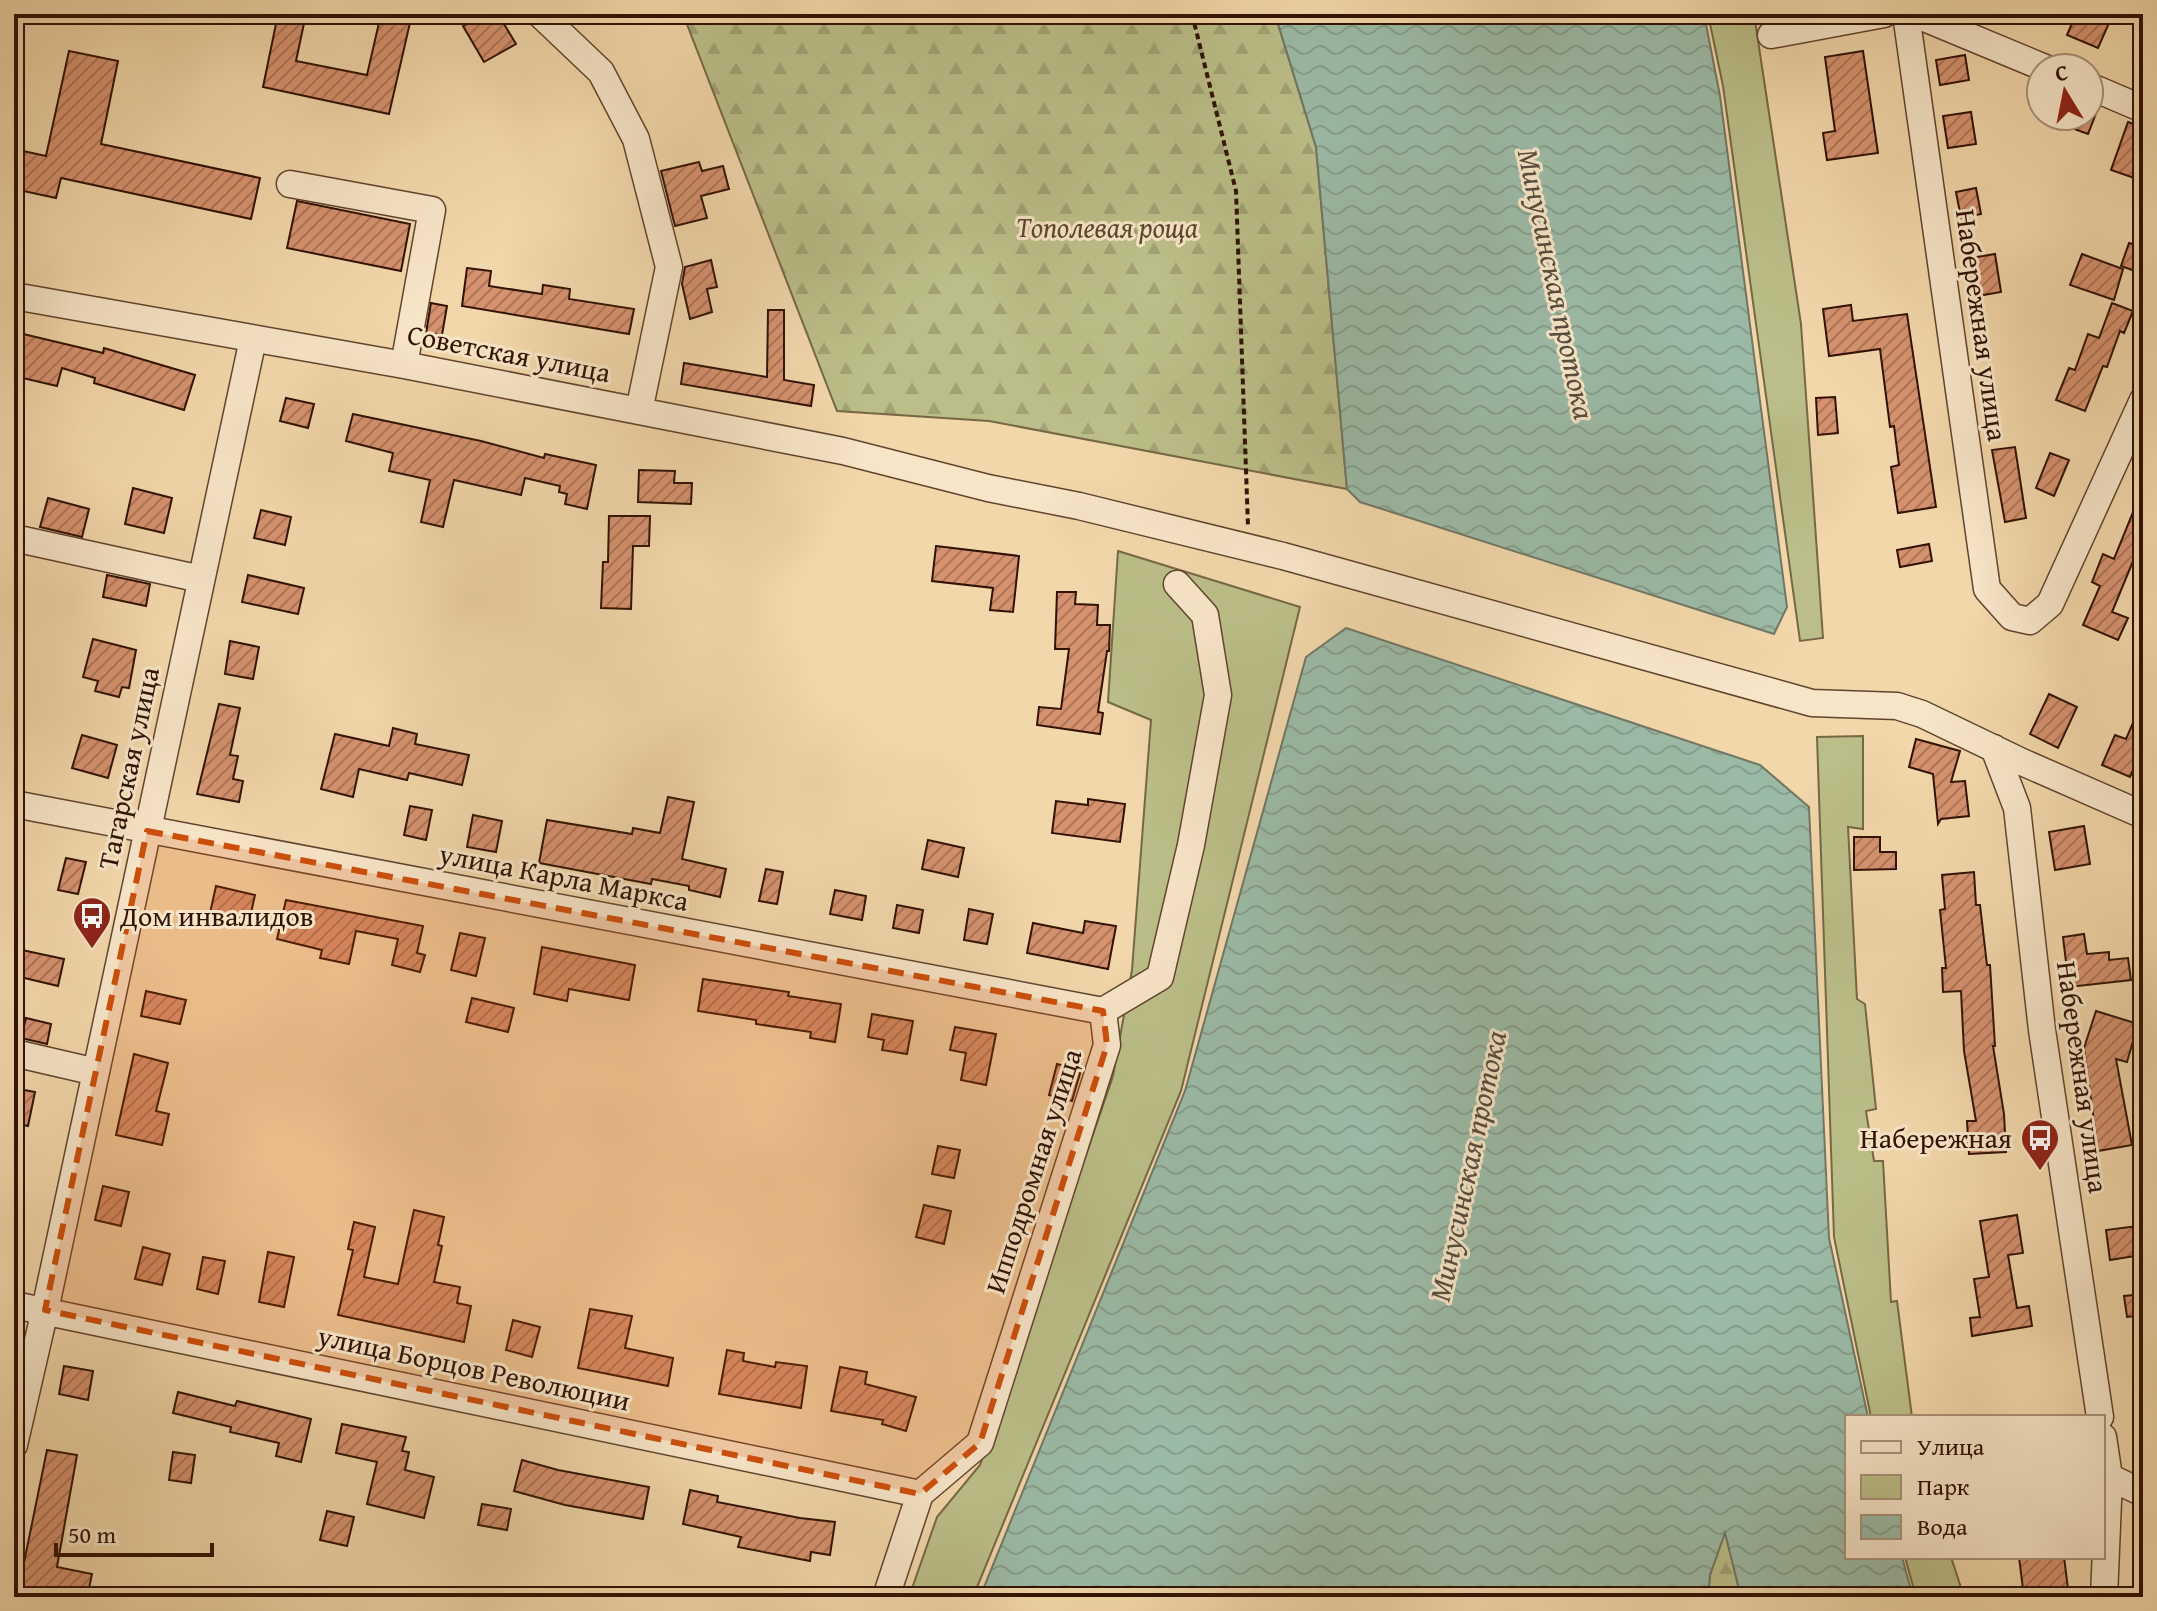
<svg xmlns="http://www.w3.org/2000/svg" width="2157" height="1611" font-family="'Gentium Book Plus',serif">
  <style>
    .forest { fill: url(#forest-firs); stroke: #766846; stroke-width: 2 }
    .park { fill: #bbbe88; stroke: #766846; stroke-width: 2 }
    .water { fill: url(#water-waves); stroke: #717765; stroke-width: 2 }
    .building { fill: url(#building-hatch); stroke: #311204; stroke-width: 2 }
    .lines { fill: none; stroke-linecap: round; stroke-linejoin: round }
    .minor-casing { stroke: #61432e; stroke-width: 29 }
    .path { stroke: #311204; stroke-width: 4; stroke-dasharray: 6 4; stroke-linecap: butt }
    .minor { stroke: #f7e5c8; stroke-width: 26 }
    .marked { fill: #cd4e0b; fill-opacity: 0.2; stroke: #cd4e0b; stroke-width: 6; stroke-dasharray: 16 10; stroke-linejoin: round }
    .labels { text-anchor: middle; stroke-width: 6; stroke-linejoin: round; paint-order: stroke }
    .park-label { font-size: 28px; font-style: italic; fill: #5a462c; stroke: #f7e5c8 }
    .street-label { font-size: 28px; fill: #311204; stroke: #f7e5c8 }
    .poi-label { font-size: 28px; fill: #311204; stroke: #f7e5c8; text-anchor: start }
    .water-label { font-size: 30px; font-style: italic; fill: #564d3d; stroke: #f7e5c8 }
  </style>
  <defs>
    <pattern id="forest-firs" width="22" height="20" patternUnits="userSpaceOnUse" patternTransform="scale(2)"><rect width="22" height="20" fill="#bbbe88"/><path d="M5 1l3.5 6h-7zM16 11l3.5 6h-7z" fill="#a1a274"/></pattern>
    <pattern id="water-waves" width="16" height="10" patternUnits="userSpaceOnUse" patternTransform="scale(2)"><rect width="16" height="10" fill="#9bbaa6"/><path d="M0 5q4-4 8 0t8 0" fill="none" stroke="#869f8d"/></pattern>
    <pattern id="building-hatch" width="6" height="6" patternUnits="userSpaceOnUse" patternTransform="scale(2)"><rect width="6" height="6" fill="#d6926f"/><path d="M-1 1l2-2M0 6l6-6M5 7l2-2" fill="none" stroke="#ae7659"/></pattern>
  </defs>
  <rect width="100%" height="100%" fill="#f2d7aa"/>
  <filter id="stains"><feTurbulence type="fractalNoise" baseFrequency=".0025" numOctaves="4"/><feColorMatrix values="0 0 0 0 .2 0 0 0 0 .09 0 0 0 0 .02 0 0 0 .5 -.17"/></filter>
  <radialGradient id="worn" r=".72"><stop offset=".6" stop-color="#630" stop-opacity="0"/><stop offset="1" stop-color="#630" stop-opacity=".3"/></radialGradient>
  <!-- forest -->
  <path class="forest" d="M683,14H1275L1316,147L1347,489L989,421L837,411Z
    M1725,1531L1741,1597H1708L1710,1575Z"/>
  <!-- park -->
  <path class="park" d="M1708,14H1754L1801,324L1823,638L1800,641L1723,86Z
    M1118,551L1300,607L1181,1091L973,1597H909L937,1517L980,1465L1113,1076L1132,970L1151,720L1108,702Z
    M1863,736V829L1848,827L1857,999L1865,1004L1876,1109L1866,1111L1874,1161H1883L1891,1302L1897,1301L1912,1417H1871L1834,1237L1817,737Z
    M1905,1557H1951L1964,1597H1916Z"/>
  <!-- water -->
  <path class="water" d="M1275,14H1704L1720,96L1787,607L1774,634L1360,502L1347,489L1316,147Z
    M1346,628L1760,765L1809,807L1829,1238L1868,1417H1847V1557H1902L1913,1597H1741L1725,1533L1710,1575L1708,1597H980L1185,1091L1306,657Z"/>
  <!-- building -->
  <path class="building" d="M278,14H306L296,61L367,75L381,14H412L389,114L263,87Z
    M483,14H498L516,44L484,62L463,26Z
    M2076,14H2113L2098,48L2067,35Z
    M69,51L118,61L101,144L260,178L251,219L61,178L56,198L14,189V149L46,156Z
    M1863,51L1878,153L1827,160L1823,133L1835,131L1825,57Z
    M1965,55L1969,80L1940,85L1936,60Z
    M1971,112L1976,144L1948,148L1943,116Z
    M2044,116H2095L2088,134L2044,118Z
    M2128,122L2143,127V163L2137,179L2111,170Z
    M699,162L702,171L723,166L729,189L701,196L707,218L675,226L661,171Z
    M1976,188L1981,214L1961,218L1956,192Z
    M297,201L410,224L401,271L287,248Z
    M2129,243L2143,247V274L2121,266Z
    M1995,254L2001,292L1972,297L1965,259Z
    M2082,254L2123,269L2114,300L2070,285Z
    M711,260L717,287L707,289L712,312L690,319L682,284L685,267Z
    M467,268L491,271L489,286L542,294L543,285L570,289L569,299L634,309L629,334L462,306Z
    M431,303L447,306L442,335L426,333Z
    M2112,303L2133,311L2124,333L2120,331L2107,367L2103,366L2085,411L2056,400L2069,368L2075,370L2088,334L2099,338Z
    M1851,305L1853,321L1907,314L1936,507L1898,513L1891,467L1899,465L1894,426L1890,427L1880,349L1829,356L1823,309Z
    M768,310H784V380L814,385L811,406L681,384L684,363L767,377Z
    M19,333L103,353L104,348L195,375L184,410L94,383L95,378L62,368L57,386L14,376V354Z
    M1835,397L1838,433L1818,435L1816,398Z
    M286,398L314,404L308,428L280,421Z
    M353,414L481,441L544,458L545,454L596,465L587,509L565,504L567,494L559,492L560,486L525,478L521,495L454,480L443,527L421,522L430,480L389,471L393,453L346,441Z
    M2015,447L2026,518L2005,522L1992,450Z
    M2050,453L2069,460L2054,496L2036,488Z
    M639,470L675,471L674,483H692L691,504L638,502Z
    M133,488L172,498L164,533L125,524Z
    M2142,490L2143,537L2112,612L2128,618L2118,640L2083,625L2100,586L2092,582L2103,554L2114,559Z
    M48,498L89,509L82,537L40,527Z
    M261,510L291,517L285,545L254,538Z
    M609,516H650L649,546H633L631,609L601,608L603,562H608Z
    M1929,544L1932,561L1900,567L1897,550Z
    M936,546L1019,556L1013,612L990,610L993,588L932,581Z
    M107,575L150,584L146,606L103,597Z
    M248,575L304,588L298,614L242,602Z
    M1057,592H1076L1075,604L1098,605L1097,625H1110L1109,651H1107L1098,712L1103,713L1100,734L1037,725L1039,707L1061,709L1069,649H1055Z
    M93,639L136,650L129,688L122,687L119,697L95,691L98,681L83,677Z
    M230,641L259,647L253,679L225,674Z
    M2049,694L2077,707L2058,748L2030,734Z
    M2143,700V758L2139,756L2130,777L2102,765L2115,735L2126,739Z
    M219,704L240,708L230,755L238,756L233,779L243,781L239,802L197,794Z
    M393,728L417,734L415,744L469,755L462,785L409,773L407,780L359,769L353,797L321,789L335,734L389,746Z
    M82,735L117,745L108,778L72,768Z
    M1916,739L1960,751L1951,782L1965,781L1969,816L1941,819L1938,824L1933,774L1909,767Z
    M668,797L694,802L682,859L726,869L720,897L689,890V886L652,879L651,884L539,863L547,820L632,834L633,828L660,833Z
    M1088,799L1125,804L1120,842L1052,833L1056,801L1088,805Z
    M410,806L432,810L426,840L404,835Z
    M473,815L502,821L496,852L467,847Z
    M2084,826L2090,864L2055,870L2049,832Z
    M1854,837H1880V852H1896V869L1854,870Z
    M928,840L964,848L958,877L922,869Z
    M66,858L86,862L78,894L58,890Z
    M766,869L783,872L777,904L759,901Z
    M1974,872L1976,905H1980L1987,965H1990L1995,1046H1993L2004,1114L2006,1152L1969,1154L1967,1121H1976L1964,1051L1961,991L1943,992L1942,968H1946L1940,910L1945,909L1942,875Z
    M216,886L255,895L249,922L210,913Z
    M835,890L866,896L862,920L830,914Z
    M286,900L423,926L417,953L425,955L420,972L392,965L398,939L356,931L349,964L320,958L322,950L277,939Z
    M897,905L923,910L919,933L893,928Z
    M969,909L993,914L987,944L964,940Z
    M1085,921L1116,926L1108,969L1027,953L1033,923L1083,933Z
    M460,933L485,938L476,976L451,970Z
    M2084,934L2087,954L2109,952V960L2128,958L2131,980L2069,987L2063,937Z
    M542,947L635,965L629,1000L569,989L567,1001L534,994Z
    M22,950L64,959L58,986L16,976Z
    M703,979L789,992L788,996L841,1004L835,1042L810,1038L811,1032L756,1024V1020L698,1011Z
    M146,991L186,1000L180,1024L141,1016Z
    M472,998L514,1008L508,1032L466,1022Z
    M2096,1011L2138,1024L2127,1062L2116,1059L2132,1145L2098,1151L2084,1048Z
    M872,1014L913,1021L907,1054L882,1050L884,1040L868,1037Z
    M26,1018L51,1024L47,1044L21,1038Z
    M955,1027L996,1034L986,1085L961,1080L966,1053L950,1050Z
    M134,1054L168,1063L156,1111L169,1114L162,1145L116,1135Z
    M1057,1064L1081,1070L1072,1101L1049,1095Z
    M14,1088L35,1092L28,1126L14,1123Z
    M938,1146L960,1150L954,1178L932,1174Z
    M103,1186L129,1192L121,1226L95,1220Z
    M924,1205L951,1211L944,1244L916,1237Z
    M414,1210L444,1217L438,1245L442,1246L434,1282L460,1287L457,1303L471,1306L464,1342L338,1315L353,1250L348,1249L354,1222L375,1227L364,1277L398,1284Z
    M2017,1215L2023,1253L2008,1255L2017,1308L2029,1306L2032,1326L1972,1336L1970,1318L1980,1317L1974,1279L1989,1277L1980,1221Z
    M2137,1226L2141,1255L2110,1260L2106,1230Z
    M143,1247L170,1254L162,1285L135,1279Z
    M268,1252L294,1257L284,1307L259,1302Z
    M203,1257L225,1261L218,1294L197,1289Z
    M2143,1294V1315L2127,1317L2124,1296Z
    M590,1309L632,1316L625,1348L673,1358L668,1386L578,1368Z
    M513,1320L540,1327L532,1357L506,1350Z
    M727,1350L744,1353L743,1361L775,1367L776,1362L807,1366L801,1408L719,1394Z
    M64,1366L93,1371L88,1400L59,1394Z
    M840,1367L867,1372L865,1384L916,1397L906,1431L882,1424L883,1420L831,1411Z
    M178,1392L235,1406L237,1401L311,1419L301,1462L276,1456L279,1443L230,1432L231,1427L173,1413Z
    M342,1424L406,1437L402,1451L409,1452L405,1470L434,1477L424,1518L367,1504L377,1462L336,1453Z
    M47,1450L77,1455L57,1567L92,1574L88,1593L70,1590L69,1597H17Z
    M173,1452L195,1455L191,1483L169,1480Z
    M522,1460L558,1470L649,1487L643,1519L565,1505L514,1491Z
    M690,1490L718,1496L717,1502L800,1518L835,1522L830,1555L811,1552L810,1561L738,1547L741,1537L683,1524Z
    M482,1504L511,1509L507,1530L478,1525Z
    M327,1511L354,1517L347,1546L320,1540Z
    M2019,1557H2064L2069,1597H2024Z"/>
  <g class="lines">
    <!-- minor casing -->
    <g class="minor-casing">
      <path id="minor" d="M540,14L601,72L636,139L669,267L639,411
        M1906,14L1987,589L2012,617L2030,621L2050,604L2143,400
        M1915,14L2045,68
        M1771,35L1884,14
        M2089,86L2143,109
        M290,184L432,210L404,365
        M14,296L404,365L843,451L988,488L1079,506L1283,556L1812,703L1897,706L1922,714L2022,762L2143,815
        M14,538L201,579
        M1994,748L2017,808L2042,1030L2100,1417
        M14,804L1103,1011
        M14,1053L96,1072
        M14,1305L920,1494
        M2103,1437L2109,1477L2104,1597
        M14,1445L45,1310L253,339
        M2109,1477L2143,1493
        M886,1597L920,1494L980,1443L1107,1045L1103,1011L1160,977L1191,845L1218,695L1205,615L1177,584"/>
    </g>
    <!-- path -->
    <path class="path" d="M1192,14L1236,191L1248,526"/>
    <!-- minor -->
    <use href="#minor" class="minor"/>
  </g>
  <!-- marked area -->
  <path class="marked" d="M147,831L1103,1011L1107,1045L980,1443L920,1494L45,1310Z"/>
  <!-- icons -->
  <defs>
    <g id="bus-pin" transform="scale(2)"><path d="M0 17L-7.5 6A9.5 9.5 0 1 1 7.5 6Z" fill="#8f2418" stroke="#f7e5c8"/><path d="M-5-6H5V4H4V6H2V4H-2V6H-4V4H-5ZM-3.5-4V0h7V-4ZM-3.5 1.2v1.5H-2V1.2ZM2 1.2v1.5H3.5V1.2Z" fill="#fff"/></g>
  </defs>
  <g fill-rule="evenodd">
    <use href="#bus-pin" x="92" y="916"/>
    <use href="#bus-pin" x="2040" y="1138"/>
  </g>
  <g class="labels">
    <!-- park labels -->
    <g class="park-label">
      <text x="1107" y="237">Тополевая роща</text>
    </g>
    <!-- street labels -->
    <g class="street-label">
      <text transform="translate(1982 325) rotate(82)" y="10">Набережная улица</text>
      <text transform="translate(509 353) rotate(11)" y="10">Советская улица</text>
      <text transform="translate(128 768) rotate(-78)" y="10">Тагарская улица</text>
      <text transform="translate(564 877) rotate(11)" y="10">улица Карла Маркса</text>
      <text transform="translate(2083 1077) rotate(82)" y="10">Набережная улица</text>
      <text transform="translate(1033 1171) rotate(-72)" y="10">Ипподромная улица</text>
      <text transform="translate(474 1368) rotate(12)" y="10">улица Борцов Революции</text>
    </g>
    <!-- poi labels -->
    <g class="poi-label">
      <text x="120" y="926">Дом инвалидов</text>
      <text x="2012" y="1148" text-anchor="end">Набережная</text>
    </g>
    <!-- water labels -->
    <g class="water-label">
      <text transform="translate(1556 284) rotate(78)" y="10">Минусинская протока</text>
      <text transform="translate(1468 1166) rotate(-78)" y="10">Минусинская протока</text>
    </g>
  </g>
  <!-- margin -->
  <rect width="2157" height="1611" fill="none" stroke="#f2d7aa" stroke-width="48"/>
  <rect x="16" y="16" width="2125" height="1579" fill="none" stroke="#311204" stroke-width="4"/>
  <rect x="24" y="24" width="2109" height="1563" fill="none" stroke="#311204" stroke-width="2"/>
  <!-- legend -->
  <rect x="1845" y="1415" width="260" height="144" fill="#f7e5c8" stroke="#a8917a" stroke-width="2"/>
  <rect x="1861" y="1441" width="40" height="12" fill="#f7e5c8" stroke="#a8917a" stroke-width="2"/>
  <text x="1917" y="1455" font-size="24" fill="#311204">Улица</text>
  <rect x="1861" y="1475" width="40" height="24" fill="#bbbe88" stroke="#a8917a" stroke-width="2"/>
  <text x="1917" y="1495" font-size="24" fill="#311204">Парк</text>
  <rect x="1861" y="1515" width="40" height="24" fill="url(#water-waves)" stroke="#a8917a" stroke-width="2"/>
  <text x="1917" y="1535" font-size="24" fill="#311204">Вода</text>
  <!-- north arrow -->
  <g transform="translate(2065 92) rotate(350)"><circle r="38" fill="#f7e5c8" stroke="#a8917a" stroke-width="2"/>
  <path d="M0-6L14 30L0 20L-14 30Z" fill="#8f2418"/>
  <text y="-12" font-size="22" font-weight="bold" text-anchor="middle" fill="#311204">С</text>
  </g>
  <!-- scale -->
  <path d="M56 1543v12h156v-12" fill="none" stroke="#311204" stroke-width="4"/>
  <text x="68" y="1543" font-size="24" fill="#311204" stroke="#f7e5c8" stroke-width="6" paint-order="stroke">50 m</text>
  <rect width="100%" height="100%" filter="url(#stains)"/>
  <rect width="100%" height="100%" fill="url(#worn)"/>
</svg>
